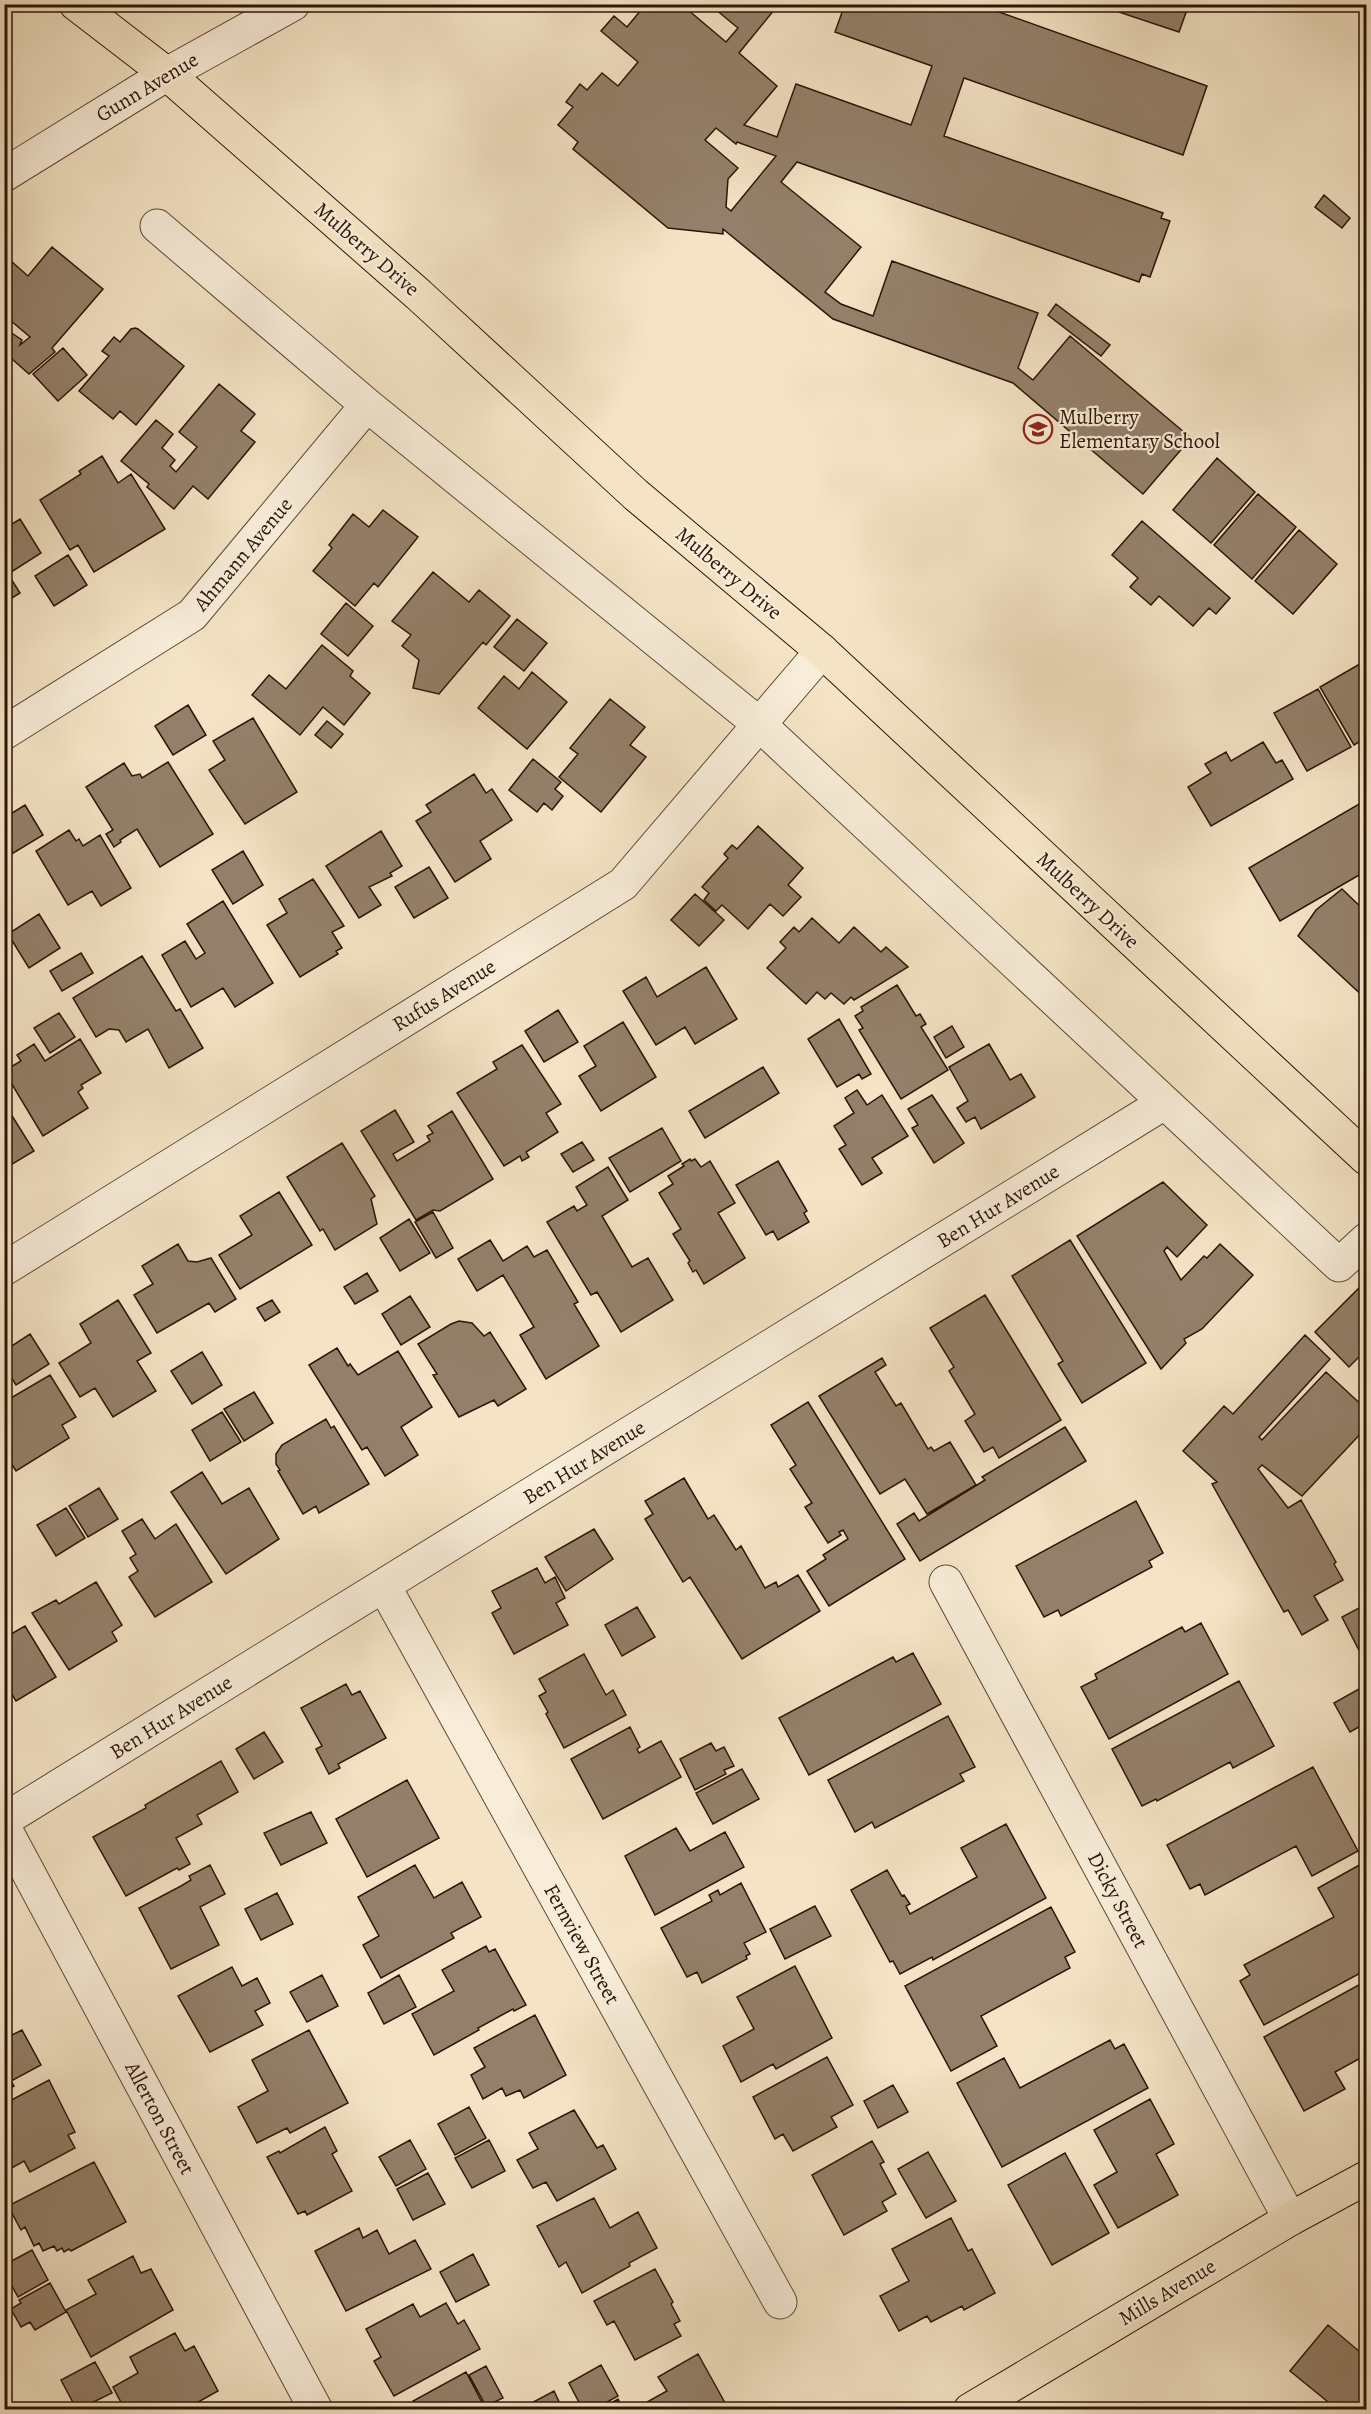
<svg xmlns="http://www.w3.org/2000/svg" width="1371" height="2414" font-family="Alegreya,serif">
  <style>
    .building { fill: #94806a; stroke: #2c1407; stroke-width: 1.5; fill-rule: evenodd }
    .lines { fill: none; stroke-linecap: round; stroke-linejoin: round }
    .minor-casing { stroke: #5e4836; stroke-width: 35 }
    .major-casing { stroke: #2c1407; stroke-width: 35 }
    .minor { stroke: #f8edd9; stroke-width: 33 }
    .major { stroke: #f4e4c5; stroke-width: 33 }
    .labels { text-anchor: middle; stroke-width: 4.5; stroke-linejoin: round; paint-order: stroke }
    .street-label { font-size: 21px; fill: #2c1407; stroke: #f8edd9 }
    .poi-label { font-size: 21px; fill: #2c1407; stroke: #f8edd9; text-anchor: start }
  </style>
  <rect width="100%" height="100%" fill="#f4e4c5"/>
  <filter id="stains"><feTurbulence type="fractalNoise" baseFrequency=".00333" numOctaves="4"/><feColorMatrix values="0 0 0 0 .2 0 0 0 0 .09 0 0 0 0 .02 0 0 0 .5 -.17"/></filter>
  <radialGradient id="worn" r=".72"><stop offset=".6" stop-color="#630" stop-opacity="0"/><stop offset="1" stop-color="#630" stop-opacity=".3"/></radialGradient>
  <!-- building -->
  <path class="building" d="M646,4H681L726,42L738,28L709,4H779L739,53L777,86L744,125L777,137L796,84L911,125L932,66L835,32L845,4H989L988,8L1207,86L1183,155L964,78L944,136L1163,213L1161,218L1170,221L1150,277L1142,274L1139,282L797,162L781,182L861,247L825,292L841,304L873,316L892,261L1038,313L1018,368L1033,380L1070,336L1191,438L1143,494L1013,383L833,319L723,229V234L668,228L573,149L578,142L558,125L573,107L566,102L580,84L587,90L602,73L618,86L638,62L601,31L614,16L627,27ZM716,128L736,144L737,142L776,156L731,211L726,207L728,179L738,168L705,140Z
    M1105,4H1189L1179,32L1104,7Z
    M1324,195L1350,218L1342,228L1315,207Z
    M52,247L103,289L52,348L55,352L29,374L4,352V339L10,332L22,340L20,345L30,337L4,315V270L11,261L28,276Z
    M1056,304L1110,345L1101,356L1048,315Z
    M135,328L138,329L184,366L136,425L120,411L113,419L79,391L109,356L102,351L114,337L120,342L131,329Z
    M63,348L87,375L58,401L33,374Z
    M219,384L255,414L241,431L255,442L208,499L193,486L174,509L147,487L149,484L121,461L156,420L173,434L162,448L175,460L170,466L176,472L197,447L179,432Z
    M102,456L118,483L131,474L165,529L94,572L78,545L70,550L40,500L81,474L79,471Z
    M1217,458L1255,492L1211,543L1173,510Z
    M1258,494L1296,527L1252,579L1214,545Z
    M383,510L418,537L378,587L374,583L355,606L313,571L332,548L329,545L353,514L369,527Z
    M20,519L41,553L8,574L20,593L4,603V529Z
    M1142,521L1230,598L1216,614L1209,608L1193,626L1159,596L1151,605L1130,587L1138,578L1112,555Z
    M1299,530L1337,564L1293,614L1255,581Z
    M68,555L87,585L54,606L35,576Z
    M433,572L469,602L479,590L510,616L486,645L483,642L439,694L413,688L419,660L402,646L411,635L392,621Z
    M346,603L373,626L348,656L321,634Z
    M517,619L547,643L524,671L494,647Z
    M322,645L353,671L350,676L370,693L344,725L323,707L300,735L252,695L269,675L286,689Z
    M1365,661L1366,665V738L1354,745L1320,687Z
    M532,672L567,702L527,749L478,708L504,676L519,689Z
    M1318,689L1351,747L1307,771L1274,713Z
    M610,699L645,727L630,745L646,757L601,812L559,777L578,754L570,748Z
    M188,705L206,735L173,755L155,726Z
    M253,718L297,792L245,824L209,770L225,760L213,741Z
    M327,721L343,734L331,748L315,735Z
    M1263,742L1276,763L1282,760L1293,779L1211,826L1188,787L1211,773L1205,764L1226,752L1231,761Z
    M533,759L561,782L555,789L563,796L552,810L544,803L537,812L509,790Z
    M168,762L213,834L160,867L137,829L120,840L121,842L114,847L106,834L113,830L86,787L124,763L132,776L140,774L142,778Z
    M474,774L486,793L492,789L512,820L480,841L491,859L455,882L416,821L431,812L426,805Z
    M1366,800V871L1280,921L1249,868Z
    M25,805L43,835L10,855L4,845V818Z
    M758,826L803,868L788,885L801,897L783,916L770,904L748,929L722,905L716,911L704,900L709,893L702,887L728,858L724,854L732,845L737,849Z
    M69,830L76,841L79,839L83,846L100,835L131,888L101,906L92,891L68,905L36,851Z
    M381,831L402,866L390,873L392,876L369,887L381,905L359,918L326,866Z
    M243,851L263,885L233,904L212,870Z
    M429,867L448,898L414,918L395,887Z
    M313,879L344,926L332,932L342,948L336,951L338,954L300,977L267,925L287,913L279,899Z
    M1342,889L1366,912V999L1298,936L1316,910Z
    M695,894L724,920L699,946L671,920Z
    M223,901L273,983L235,1007L223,988L191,1007L162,955L185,941L196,959L205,953L187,924Z
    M39,914L60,948L29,968L8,934Z
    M812,918L839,943L854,927L881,952L886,947L908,967L854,1000L851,997L844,1004L831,993L825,999L817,992L806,1004L767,968L786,948L780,942L794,927L799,932Z
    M81,953L93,973L62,991L50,971Z
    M142,956L176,1011L180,1009L203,1048L169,1068L148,1029L126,1042L119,1030L109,1029L96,1037L73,998Z
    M706,967L737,1019L695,1044L685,1027L656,1045L623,991L646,977L657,997Z
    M897,985L916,1016L920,1014L926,1024L921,1027L948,1070L901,1099L859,1030L863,1028L855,1016L863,1011L861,1007Z
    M558,1010L578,1042L544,1062L525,1031Z
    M59,1013L75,1037L50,1053L34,1028Z
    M839,1019L871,1074L862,1079L859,1074L837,1087L808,1039Z
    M623,1022L656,1077L601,1111L579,1076L596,1066L584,1046Z
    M952,1026L964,1047L946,1058L934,1037Z
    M80,1039L101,1073L81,1085L83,1088L78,1092L88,1108L43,1136L4,1071L21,1061L17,1055L34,1044L45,1061Z
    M989,1044L1010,1080L1021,1074L1035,1097L981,1129L975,1117L966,1122L957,1108L968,1101L949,1067Z
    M522,1045L561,1104L546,1113L558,1132L526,1152L529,1157L522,1161L520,1156L504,1166L457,1093L497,1069L493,1062Z
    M763,1067L779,1093L705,1138L689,1111Z
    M857,1090L867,1105L882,1095L908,1136L872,1158L882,1173L862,1185L839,1149L846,1145L834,1126L854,1113L845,1098Z
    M932,1095L964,1143L934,1163L912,1128L918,1125L908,1109Z
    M4,1103L34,1151L4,1169Z
    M395,1110L414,1142L393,1154L397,1161L430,1141L427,1136L433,1133L428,1126L452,1111L493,1179L440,1211L433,1210L416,1220L361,1131Z
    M662,1128L681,1161L630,1192L609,1158Z
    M582,1142L594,1160L573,1172L561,1154Z
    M342,1143L375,1196L371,1199L377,1224L335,1250L323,1229L320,1231L287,1177Z
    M690,1159L691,1161L695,1159L701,1167L710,1161L735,1203L718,1213L745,1258L704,1284L696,1270L693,1272L688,1263L690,1261L673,1234L681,1229L659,1193L673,1184L668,1176L684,1166L682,1164Z
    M778,1161L807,1211L804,1213L809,1222L778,1240L773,1231L766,1235L736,1185Z
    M608,1167L628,1200L602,1216L632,1267L648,1258L673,1300L621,1332L597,1292L591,1295L547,1222L574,1206L577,1211L587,1205L576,1187Z
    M1163,1182L1207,1225L1177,1257L1167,1247L1164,1251L1181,1280L1204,1256L1207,1258L1220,1244L1253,1275L1202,1329L1184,1339L1186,1343L1161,1369L1077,1236Z
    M279,1192L312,1245L240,1289L219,1255L252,1235L240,1216Z
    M433,1212L453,1248L436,1258L415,1222Z
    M409,1219L430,1253L400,1271L380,1238Z
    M490,1240L503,1261L527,1246L534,1257L547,1250L578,1302L574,1304L599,1346L546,1379L520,1335L534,1327L503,1275L477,1291L458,1259Z
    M1070,1240L1146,1363L1082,1403L1058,1364L1063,1361L1012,1276Z
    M178,1244L188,1261L197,1262L211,1258L236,1299L215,1312L209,1303L157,1333L134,1295L153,1284L142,1266Z
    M367,1273L378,1291L355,1304L344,1287Z
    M1363,1284L1366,1288V1350L1349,1367L1315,1332Z
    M985,1295L1061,1420L999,1458L993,1447L984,1452L965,1421L975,1414L949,1371L954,1367L930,1328Z
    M410,1296L430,1327L401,1345L382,1314Z
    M118,1300L151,1353L137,1361L156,1391L113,1417L95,1388L80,1397L59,1363L91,1343L80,1324Z
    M272,1300L280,1312L265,1321L257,1308Z
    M459,1321L472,1323L484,1336L490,1332L526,1389L498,1406L494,1400L459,1417L433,1375L437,1374L418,1344L451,1324Z
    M30,1334L49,1364L16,1385L4,1366V1351Z
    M1305,1335L1330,1359L1259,1437L1262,1440L1326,1372L1366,1409V1428L1302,1496L1262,1465L1258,1469L1288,1508L1301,1500L1336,1562L1334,1564L1343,1580L1314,1596L1328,1620L1302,1635L1288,1610L1284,1612L1212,1484L1217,1482L1183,1451L1224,1406L1233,1414Z
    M337,1348L348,1366L350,1364L358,1375L398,1351L432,1407L401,1427L418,1455L385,1476L367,1447L362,1450L309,1365Z
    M202,1352L222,1385L192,1404L171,1371Z
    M882,1358L886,1365L875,1372L896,1406L901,1403L928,1449L931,1447L934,1451L950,1442L976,1485L927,1514L905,1479L880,1494L819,1396Z
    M50,1375L76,1417L62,1425L69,1438L16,1471L4,1452V1425L11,1421L4,1410V1402Z
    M254,1392L273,1423L244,1441L224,1409Z
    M808,1402L905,1559L829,1606L807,1571L826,1559L823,1555L848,1539L843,1530L839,1532L841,1535L828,1543L805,1507L812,1503L790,1469L796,1465L771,1425Z
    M222,1412L241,1442L210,1461L192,1430Z
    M326,1419L331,1428L334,1426L369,1484L319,1513L316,1506L303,1514L278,1471L280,1470L276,1464V1454L282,1445Z
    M1065,1427L1086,1461L920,1561L897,1524L914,1513L919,1521L985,1480L982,1477Z
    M202,1472L222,1504L249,1488L279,1539L226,1574L171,1492Z
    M684,1478L708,1519L714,1515L736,1550L741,1546L765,1588L776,1582L778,1587L798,1575L820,1611L742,1659L690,1577L683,1582L645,1519L653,1514L645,1501Z
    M99,1488L118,1519L88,1537L69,1506Z
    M1136,1501L1163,1553L1149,1561L1152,1567L1061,1616L1058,1610L1044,1617L1016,1566Z
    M66,1508L85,1538L56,1556L37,1525Z
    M142,1519L155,1539L176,1524L212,1582L155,1617L129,1577L138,1571L130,1558L136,1554L122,1531Z
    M594,1529L613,1559L566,1591L545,1557Z
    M537,1568L545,1583L555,1577L565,1598L556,1603L568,1625L514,1654L492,1613L501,1608L492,1591Z
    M96,1582L122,1625L112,1632L117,1641L69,1670L32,1613L56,1600L59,1604Z
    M1366,1601V1664L1342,1617L1363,1606L1362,1603Z
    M637,1607L655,1637L622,1656L605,1625Z
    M1201,1623L1228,1674L1109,1739L1081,1687L1097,1679L1095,1674L1182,1627L1185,1632Z
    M25,1626L56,1677L16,1701L11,1693L4,1696V1638Z
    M913,1653L941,1704L809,1775L779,1718L893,1657L896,1662Z
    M584,1654L606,1695L613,1690L626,1715L564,1748L546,1714L548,1712L539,1696L546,1692L539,1679Z
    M1239,1681L1274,1746L1233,1768L1230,1762L1157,1801L1156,1799L1142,1806L1112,1749Z
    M346,1684L352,1695L360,1691L386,1738L338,1764L340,1768L329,1774L316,1749L322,1746L301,1708Z
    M1366,1685V1723L1350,1732L1334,1703Z
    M948,1716L975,1767L960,1774L964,1781L875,1828L872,1822L855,1832L828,1780Z
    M630,1727L640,1747L637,1749L639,1753L661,1741L681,1777L603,1819L571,1759Z
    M264,1732L283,1762L254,1779L236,1749Z
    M711,1743L716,1751L724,1747L734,1766L724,1770L726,1774L695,1790L680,1759Z
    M221,1761L238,1792L197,1815L202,1824L176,1838L190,1864L179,1870L177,1868L126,1896L93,1837L146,1808L145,1805Z
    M1313,1767L1358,1851L1312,1876L1296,1846L1205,1895L1200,1884L1190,1889L1167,1845Z
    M742,1769L759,1799L713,1824L696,1793Z
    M407,1780L439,1838L367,1877L336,1819Z
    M311,1812L327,1843L281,1865L264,1833Z
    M1006,1824L1046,1898L933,1960L932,1957L900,1974L893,1961L890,1962L851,1890L887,1870L902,1896L904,1895L910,1904L906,1906L910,1914L977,1877L961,1848Z
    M676,1828L690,1851L725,1832L744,1867L655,1915L625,1856Z
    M1365,1862L1366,1866V1970L1264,2025L1240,1981L1250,1975L1244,1965L1334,1917L1318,1888Z
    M210,1865L225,1894L200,1907L219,1945L171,1969L139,1908L181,1886L191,1880L189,1876Z
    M415,1865L434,1898L462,1882L481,1917L451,1933L454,1938L381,1978L363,1945L379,1936L358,1897Z
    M741,1883L766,1932L744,1943L750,1954L746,1956L747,1959L702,1983L697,1972L687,1977L661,1928L712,1901L709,1895L718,1890L720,1895Z
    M277,1893L293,1924L261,1940L245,1909Z
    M815,1906L831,1936L785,1959L770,1929Z
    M1051,1907L1075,1952L1065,1957L1070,1968L981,2016L997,2046L951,2071L905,1986Z
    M486,1946L489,1952L495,1949L526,2005L514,2011L513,2009L478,2028L479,2030L434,2055L412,2014L454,1991L442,1970Z
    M795,1966L832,2038L776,2069L773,2064L741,2082L723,2046L754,2029L737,1997Z
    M232,1967L242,1986L257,1978L270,2003L255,2011L263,2025L210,2052L178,1996Z
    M322,1975L338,2006L307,2022L290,1992Z
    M399,1975L416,2007L384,2024L368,1993Z
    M1366,1981V2055L1335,2072L1345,2089L1304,2111L1264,2037Z
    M535,2015L566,2075L524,2098L520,2090L506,2096L502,2088L483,2099L471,2075L485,2067L474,2048Z
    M22,2030L41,2065L11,2081L14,2086L4,2092V2039Z
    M309,2030L348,2103L290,2133L287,2128L257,2143L238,2107L268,2091L252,2060Z
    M1110,2040L1115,2049L1124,2044L1148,2088L1002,2167L957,2083L1004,2058L1020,2088Z
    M827,2057L853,2105L831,2117L837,2127L793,2151L783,2134L775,2139L753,2097Z
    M49,2080L75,2132L68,2135L75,2148L30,2172L24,2161L10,2169L4,2159V2104Z
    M893,2085L908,2112L878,2128L864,2101Z
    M1150,2099L1174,2144L1156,2154L1178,2195L1118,2228L1094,2185L1117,2172L1094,2130Z
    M469,2107L486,2138L455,2155L438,2124Z
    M574,2110L597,2148L603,2145L616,2169L557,2201L546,2182L533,2188L517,2160L538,2149L529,2133Z
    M325,2127L337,2151L332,2154L352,2191L307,2215L305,2211L298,2214L267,2157L279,2151L280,2153Z
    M410,2140L426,2169L396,2186L379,2157Z
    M489,2140L505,2171L472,2188L455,2158Z
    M872,2141L884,2162L880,2164L896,2194L882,2202L887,2211L844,2235L812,2175Z
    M928,2152L956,2201L926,2218L898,2169Z
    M1065,2153L1109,2233L1052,2265L1008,2185Z
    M94,2162L126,2222L71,2251L69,2249L64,2252L62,2248L57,2251L54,2246L43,2251L39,2243L34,2246L25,2227L21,2230L8,2206Z
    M428,2173L445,2204L413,2220L397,2189Z
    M594,2198L610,2228L638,2212L657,2248L629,2263L630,2266L582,2293L566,2262L559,2267L537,2226Z
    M951,2218L968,2251L972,2249L995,2293L964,2310L962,2306L931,2322L927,2316L899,2331L880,2296L909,2281L892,2249Z
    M359,2228L363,2238L377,2230L389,2254L415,2240L431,2269L346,2311L315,2251Z
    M32,2250L48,2280L18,2297L4,2272V2265Z
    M473,2254L489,2285L456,2302L440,2272Z
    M133,2256L141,2273L151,2269L173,2310L91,2357L66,2310L96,2294L88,2280Z
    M655,2269L673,2302L671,2304L680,2321L674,2324L681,2336L635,2360L614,2321L607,2325L594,2301Z
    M50,2283L66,2312L35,2330L30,2322L21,2327L11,2309L21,2303L19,2300Z
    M446,2303L458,2324L464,2320L480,2349L394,2396L374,2361L381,2357L366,2329L413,2304L420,2317Z
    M1328,2325L1366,2357V2410H1338L1290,2371Z
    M175,2333L185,2351L194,2346L218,2391L184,2410H148L146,2406L139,2410H125L113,2387L138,2373L130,2357Z
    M698,2354L729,2410H645L647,2402L667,2391L658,2377Z
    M95,2362L112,2393L77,2410L61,2380Z
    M601,2365L618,2396L593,2410H583L569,2383Z
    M486,2366L503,2398L486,2406L469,2375Z
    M466,2372L486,2410H418L413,2401Z
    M554,2391L563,2410H523L522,2408Z
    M618,2399L624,2410H599Z"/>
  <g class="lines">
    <!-- minor casing -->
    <g class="minor-casing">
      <path id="minor" d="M4,175L167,74L293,4
        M157,226L367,405L759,724L1339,1265L1366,1240
        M4,733L192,615L367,405
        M4,1269L623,884L822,651
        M946,1582L1290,2219
        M384,1586L780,2302
        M4,1820L1164,1103
        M4,1827L316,2410"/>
    </g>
    <!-- major casing -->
    <g class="major-casing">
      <path id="major" d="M76,4L167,74L419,295L636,495L822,651L1366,1158
        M970,2410L1290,2219L1366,2178"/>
    </g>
    <!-- minor -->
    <use href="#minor" class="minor"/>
    <!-- major -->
    <use href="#major" class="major"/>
  </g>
  <!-- icons -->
  <defs>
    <g id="school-ring" transform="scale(1.5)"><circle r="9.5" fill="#f8edd9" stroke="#8f2418" stroke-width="1.5"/><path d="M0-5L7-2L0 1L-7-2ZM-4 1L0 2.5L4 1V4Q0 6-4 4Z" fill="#8f2418"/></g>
  </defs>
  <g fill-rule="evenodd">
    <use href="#school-ring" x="1038" y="429"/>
  </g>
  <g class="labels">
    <!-- street labels -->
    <g class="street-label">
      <text transform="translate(147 87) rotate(-31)" y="7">Gunn Avenue</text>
      <text transform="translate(367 249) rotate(41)" y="7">Mulberry Drive</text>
      <text transform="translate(243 554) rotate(-50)" y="7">Ahmann Avenue</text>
      <text transform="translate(729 573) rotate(40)" y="7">Mulberry Drive</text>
      <text transform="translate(1088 900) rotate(43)" y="7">Mulberry Drive</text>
      <text transform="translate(444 995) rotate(-32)" y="7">Rufus Avenue</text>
      <text transform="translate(998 1206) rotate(-32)" y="7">Ben Hur Avenue</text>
      <text transform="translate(584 1462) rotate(-32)" y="7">Ben Hur Avenue</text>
      <text transform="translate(171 1717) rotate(-32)" y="7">Ben Hur Avenue</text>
      <text transform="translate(1118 1900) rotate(62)" y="7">Dicky Street</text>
      <text transform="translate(582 1944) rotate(61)" y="7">Fernview Street</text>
      <text transform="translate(160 2118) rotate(62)" y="7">Allerton Street</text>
      <text transform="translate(1167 2292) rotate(-31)" y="7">Mills Avenue</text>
    </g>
    <!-- poi labels -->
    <g class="poi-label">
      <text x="1059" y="424">Mulberry<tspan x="1059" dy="24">Elementary School</tspan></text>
    </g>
  </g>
  <!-- margin -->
  <rect width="1371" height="2414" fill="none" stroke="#f4e4c5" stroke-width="24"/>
  <rect x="6" y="6" width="1359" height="2402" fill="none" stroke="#2c1407" stroke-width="3"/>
  <rect x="12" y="12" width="1347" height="2390" fill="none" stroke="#2c1407" stroke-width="1.5"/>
  <rect width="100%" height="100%" filter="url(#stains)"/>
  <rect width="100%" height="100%" fill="url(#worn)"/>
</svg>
